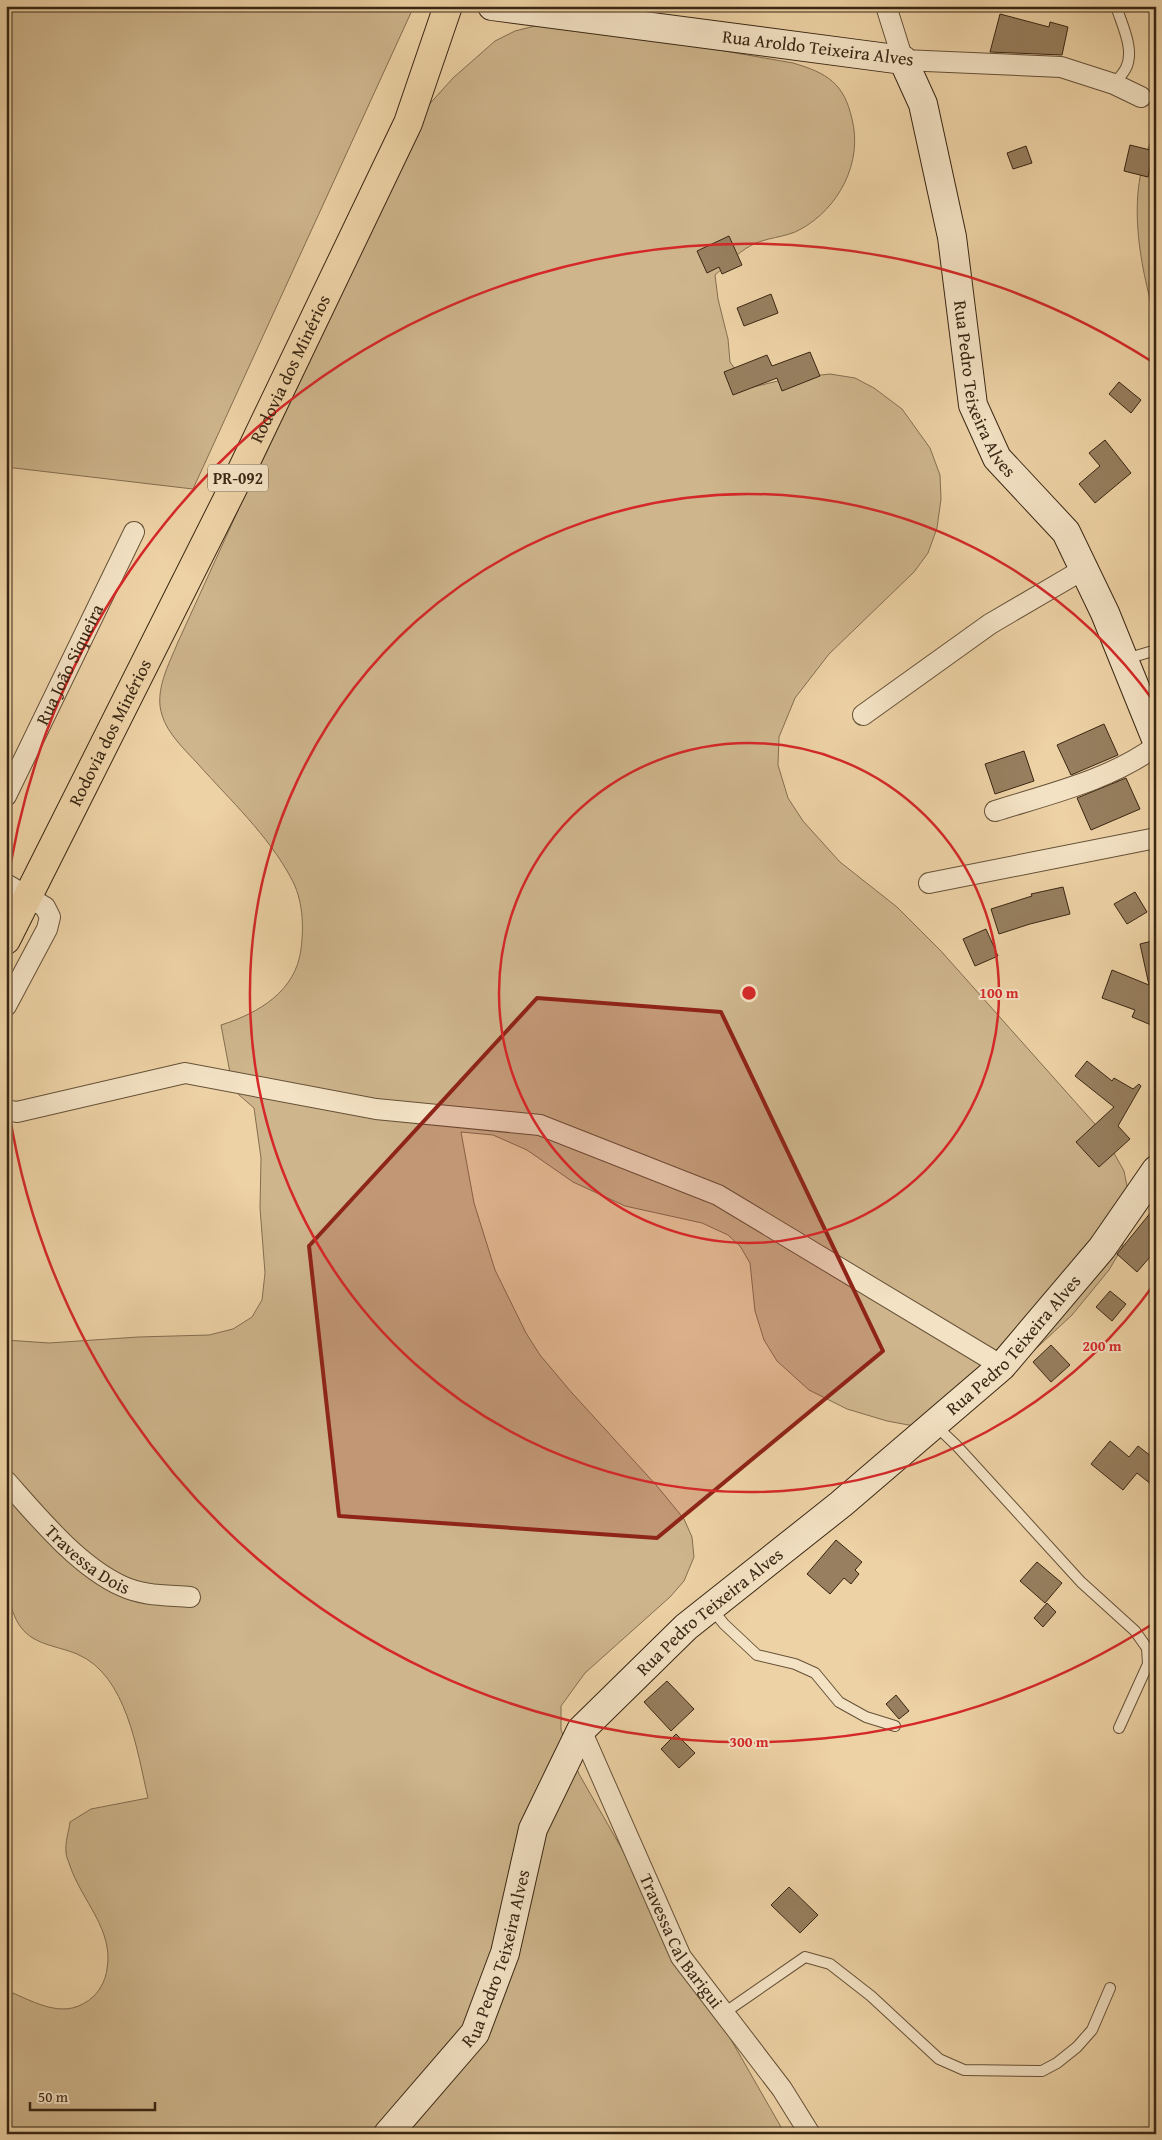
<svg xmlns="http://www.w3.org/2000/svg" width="1162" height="2140" font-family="'Gentium Book Plus',serif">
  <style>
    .green { fill: #ceb58c; stroke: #846e50 }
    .building { fill: #977f5f; stroke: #392613 }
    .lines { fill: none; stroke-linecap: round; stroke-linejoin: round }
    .lane-casing { stroke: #665138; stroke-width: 12 }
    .street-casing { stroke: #665138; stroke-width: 22 }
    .secondary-casing { stroke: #392613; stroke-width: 30 }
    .primary-casing { stroke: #392613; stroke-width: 30 }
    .lane { stroke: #f3e2c4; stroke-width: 10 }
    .street { stroke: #f3e2c4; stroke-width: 20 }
    .secondary { stroke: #f3e2c4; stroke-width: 28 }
    .primary { stroke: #edd2a5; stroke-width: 28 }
    .marked { fill: #8f2418; fill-opacity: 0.2; stroke: #8f2418; stroke-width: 4; stroke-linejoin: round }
    .ring { fill: none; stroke: #d62828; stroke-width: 2.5 }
    .labels { text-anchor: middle; stroke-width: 4; stroke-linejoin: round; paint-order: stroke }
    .shield { fill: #f3e2c4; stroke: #715e48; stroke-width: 1 }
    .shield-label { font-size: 16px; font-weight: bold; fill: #392613 }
    .street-label { font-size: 18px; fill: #392613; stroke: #f3e2c4 }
    .centre { fill: #d62828; stroke: #f3e2c4; stroke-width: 2.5 }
    .ring-label { font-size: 15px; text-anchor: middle; font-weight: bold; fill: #d62828; stroke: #f3e2c4; stroke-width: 4; stroke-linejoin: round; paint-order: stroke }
  </style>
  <rect width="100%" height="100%" fill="#edd2a5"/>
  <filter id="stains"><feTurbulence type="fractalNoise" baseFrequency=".004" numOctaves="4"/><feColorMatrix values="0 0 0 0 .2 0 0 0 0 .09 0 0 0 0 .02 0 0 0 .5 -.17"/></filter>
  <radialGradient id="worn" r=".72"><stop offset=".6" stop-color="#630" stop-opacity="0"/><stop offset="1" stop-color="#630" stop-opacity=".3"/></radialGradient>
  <!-- green -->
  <path class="green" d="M6,6H414L193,489L6,467Z
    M543,24L593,28L793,63C827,73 844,83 852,119C863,162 839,208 801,229C786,238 765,237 750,246C737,253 726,266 715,275L718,299L728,339L730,362L749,388L786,379L830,374L855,378L874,388L902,409L930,448L940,475L941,499L937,528L928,553L914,572L829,654L795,698L779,737L778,765L788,798L803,821L840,862L897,907L941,951L1102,1132L1124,1171L1130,1201L1129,1221L1122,1248L1109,1270L1072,1315L983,1398L914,1426L887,1421L847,1409L809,1390L777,1361L764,1340L755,1311L750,1263L740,1246L728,1235L702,1223L625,1206L573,1182L527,1150L493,1135L461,1132L474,1203L495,1270L526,1333L540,1355L572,1393L657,1486L684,1519L692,1537L694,1557L684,1581L670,1597L585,1673L561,1706V1730L579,1774L785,2134H6V1990C37,2003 66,2022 94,1996C101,1989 106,1978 107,1969C114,1930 82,1901 70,1866C69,1862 66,1857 66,1852C65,1842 69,1831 70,1822L91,1809L148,1798C137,1751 127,1675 77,1654C55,1645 31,1645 18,1623C3,1597 4,1555 6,1526C8,1511 15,1501 6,1486V1340L49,1343L138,1337L209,1335L233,1329L252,1317L262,1300L265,1273L260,1208L261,1158L254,1108L238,1094L231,1078L221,1025C259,1013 296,991 301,949C304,926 303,899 291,878C268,835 230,800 198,764C185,750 167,733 162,715C154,691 169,664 178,642L410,134L425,109L453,78L495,41L515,31Z
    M1156,132V321C1139,262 1124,188 1156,132Z"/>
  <!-- building -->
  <path class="building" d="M1000,14L1049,27L1050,22L1068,27L1062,55L990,52Z
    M1130,145L1154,151L1148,177L1124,171Z
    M1026,146L1032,163L1013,169L1007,153Z
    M729,236L742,265L722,274L719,267L707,273L697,251Z
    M771,294L778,313L744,326L737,308Z
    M810,352L820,376L782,391L777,378L733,395L724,372L767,355L772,366Z
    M1119,382L1141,400L1131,413L1109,394Z
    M1105,440L1131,473L1095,503L1079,484L1100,466L1089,453Z
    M1104,724L1118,755L1071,775L1057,745Z
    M1024,751L1034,781L995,794L985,764Z
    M1126,778L1140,809L1091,830L1077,798Z
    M1063,887L1070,914L1030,924L999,934L991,909L1032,896L1031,894Z
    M1135,892L1147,912L1127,924L1114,904Z
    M986,929L998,956L975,966L963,939Z
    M1156,940V1027L1132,1017L1135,1010L1102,998L1112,970L1149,985L1140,944Z
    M1087,1061L1112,1081L1114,1078L1133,1089L1139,1084L1141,1086L1118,1126L1130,1139L1099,1167L1076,1142L1114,1107L1075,1076Z
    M1156,1206V1250L1137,1272L1117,1254Z
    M1110,1291L1126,1304L1112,1321L1096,1307Z
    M1051,1345L1070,1365L1051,1382L1033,1362Z
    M1110,1441L1129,1457L1138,1446L1156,1460V1488L1137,1473L1123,1490L1091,1464Z
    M836,1540L862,1562L855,1570L859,1574L851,1584L844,1578L830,1594L807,1574Z
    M1037,1562L1062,1583L1045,1603L1020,1581Z
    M1047,1603L1056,1612L1043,1627L1034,1618Z
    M667,1681L694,1709L671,1731L644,1702Z
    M896,1695L909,1711L899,1719L886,1704Z
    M676,1734L695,1753L679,1768L661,1749Z
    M789,1887L818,1915L800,1933L771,1905Z"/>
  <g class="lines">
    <!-- lane casing -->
    <g class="lane-casing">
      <path id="lane" d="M1114,84C1118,79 1123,74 1126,68C1135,50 1122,25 1116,6
        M1126,659L1156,650
        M935,1425L957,1446L1081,1582L1135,1631L1147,1648L1148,1664L1119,1728
        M711,1608L724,1624L757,1655L795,1664L815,1673L839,1702L866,1717L895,1726
        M724,2013L805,1957L830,1964L871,1996L939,2059L964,2070L1042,2071L1057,2063L1077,2047L1092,2030L1110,1988"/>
    </g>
    <!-- street casing -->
    <g class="street-casing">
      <g id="street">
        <path d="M886,6L903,60L1061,67L1114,84L1141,97"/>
        <path d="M863,715L990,624L1084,569"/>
        <path id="s1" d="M6,796L134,532"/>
        <path d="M995,811C1049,794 1110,780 1156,746"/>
        <path d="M929,883L1156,838"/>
        <path d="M6,884L45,907L50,917L47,929L6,1006"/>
        <path d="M6,1110L17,1112L185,1073L376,1109L540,1125L718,1195L1002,1366"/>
        <path id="s2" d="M6,1481C38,1517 78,1566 122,1586C143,1596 167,1595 190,1597"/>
        <path id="s3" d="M581,1730L681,1957L782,2089L810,2134"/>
      </g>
    </g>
    <!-- secondary casing -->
    <g class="secondary-casing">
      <g id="secondary">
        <path id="s4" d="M492,6L903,60L923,104L952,237L973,405L997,458L1066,532L1105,613L1156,739"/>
        <path id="s5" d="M388,2134L475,2033L505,1953L533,1829L581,1730L686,1627L841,1504L1002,1366L1102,1248L1156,1170"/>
      </g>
    </g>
    <!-- primary casing -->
    <g class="primary-casing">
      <g id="primary">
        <path id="s6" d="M6,940L239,476L408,123L448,6"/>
      </g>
    </g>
    <!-- lane -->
    <use href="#lane" class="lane"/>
    <!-- street -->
    <use href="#street" class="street"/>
    <!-- secondary -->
    <use href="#secondary" class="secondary"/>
    <!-- primary -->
    <use href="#primary" class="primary"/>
  </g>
  <!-- marked area -->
  <path class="marked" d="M537,998L721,1012L883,1351L657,1538L339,1516L309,1246Z"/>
  <!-- distance rings -->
  <g class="ring">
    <circle cx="749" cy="993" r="250"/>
    <path d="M1155 1283A499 499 0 1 1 1155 703"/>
    <path d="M1151 1625A749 749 0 0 1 6 1091M6 895A749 749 0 0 1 1151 361"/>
  </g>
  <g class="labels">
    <!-- shield labels -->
    <rect class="shield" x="208" y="464.5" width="60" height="27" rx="4"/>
    <g class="shield-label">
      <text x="238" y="484">PR-092</text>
    </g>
    <!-- street labels -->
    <g class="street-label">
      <text transform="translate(818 48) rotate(7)" y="6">Rua Aroldo Teixeira Alves</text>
      <text dy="6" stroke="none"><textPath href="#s6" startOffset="638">Rodovia dos Minérios</textPath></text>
      <text dy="6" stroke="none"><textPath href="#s4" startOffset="756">Rua Pedro Teixeira Alves</textPath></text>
      <text dy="6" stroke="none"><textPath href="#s1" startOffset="146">Rua João Siqueira</textPath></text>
      <text dy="6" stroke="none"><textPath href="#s6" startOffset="232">Rodovia dos Minérios</textPath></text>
      <text dy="6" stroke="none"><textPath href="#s5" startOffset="1036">Rua Pedro Teixeira Alves</textPath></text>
      <text dy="6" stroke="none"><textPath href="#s2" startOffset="114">Travessa Dois</textPath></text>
      <text dy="6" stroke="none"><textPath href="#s5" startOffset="631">Rua Pedro Teixeira Alves</textPath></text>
      <text dy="6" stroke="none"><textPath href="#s3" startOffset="234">Travessa Cal Barigui</textPath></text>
      <text dy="6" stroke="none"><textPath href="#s5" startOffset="211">Rua Pedro Teixeira Alves</textPath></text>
    </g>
  </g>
  <circle cx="749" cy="993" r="8" class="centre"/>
  <g class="ring-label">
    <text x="999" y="998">100 m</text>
    <text x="1102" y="1351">200 m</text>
    <text x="749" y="1747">300 m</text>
  </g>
  <!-- margin -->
  <rect width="1162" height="2140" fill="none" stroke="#edd2a5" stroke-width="25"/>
  <rect x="8" y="8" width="1147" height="2125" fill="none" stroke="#392613" stroke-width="2.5"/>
  <rect x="12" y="12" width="1137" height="2115" fill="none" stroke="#392613"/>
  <!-- scale -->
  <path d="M30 2102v8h125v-8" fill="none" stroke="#392613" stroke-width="2.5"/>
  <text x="38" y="2102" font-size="15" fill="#392613" stroke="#f3e2c4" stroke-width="4" paint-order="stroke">50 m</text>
  <rect width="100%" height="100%" filter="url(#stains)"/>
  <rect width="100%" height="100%" fill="url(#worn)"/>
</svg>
